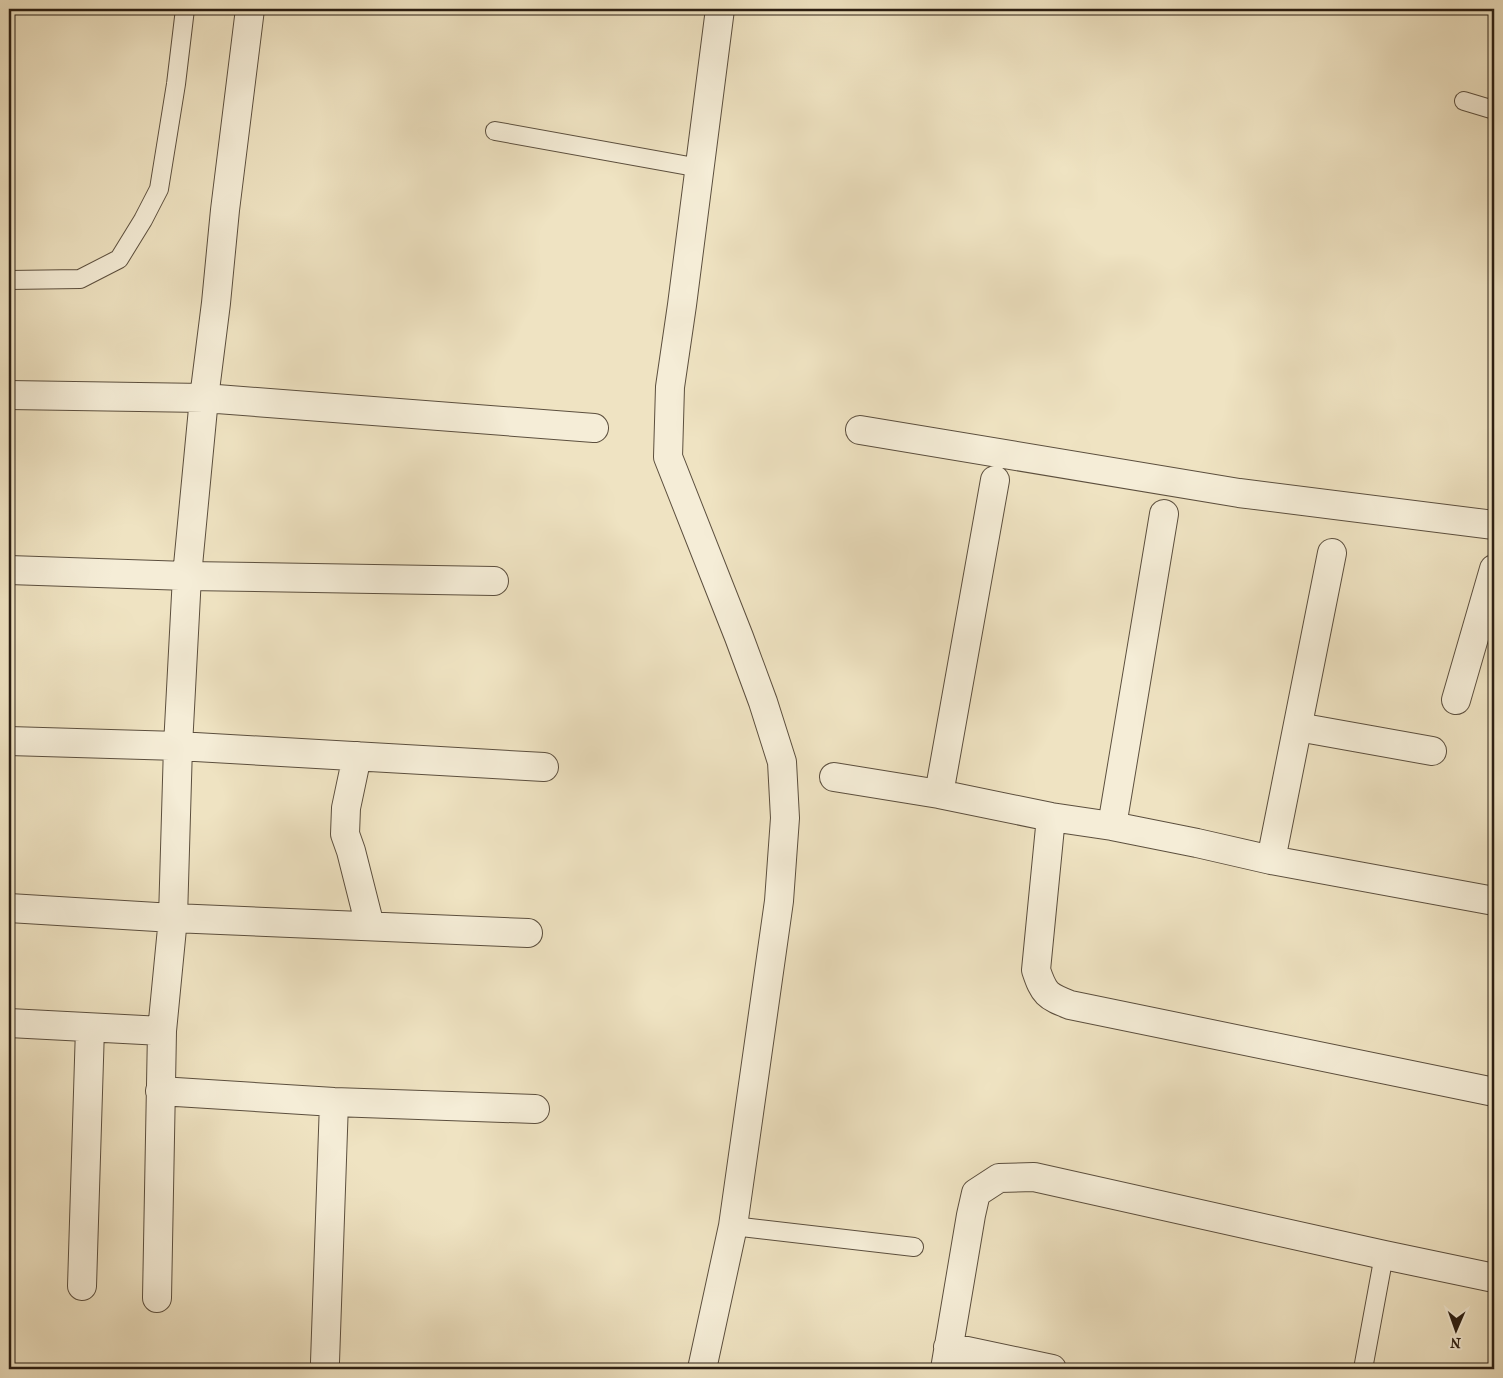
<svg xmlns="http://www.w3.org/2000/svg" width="1503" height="1378" font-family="'IM FELL French Canon',serif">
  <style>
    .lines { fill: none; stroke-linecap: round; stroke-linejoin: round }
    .lane-casing { stroke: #5c4f3e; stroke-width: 20 }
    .street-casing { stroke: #5c4f3e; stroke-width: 30 }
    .lane { stroke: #f5edd7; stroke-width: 18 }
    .street { stroke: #f5edd7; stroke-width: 28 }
  </style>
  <rect width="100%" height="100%" fill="#efe3c2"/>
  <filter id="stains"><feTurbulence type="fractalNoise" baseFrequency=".004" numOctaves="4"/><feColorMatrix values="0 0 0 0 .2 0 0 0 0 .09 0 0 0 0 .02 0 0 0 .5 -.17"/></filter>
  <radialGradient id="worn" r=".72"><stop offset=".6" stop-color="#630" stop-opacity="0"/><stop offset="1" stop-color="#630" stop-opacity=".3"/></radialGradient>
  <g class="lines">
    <!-- lane casing -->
    <g class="lane-casing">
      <path id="lane" d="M1464,101L1494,110
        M495,131L700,168
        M9,280L80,279L119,259L143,220L159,189L176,84L185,9
        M733,1226L914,1247
        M1363,1369L1384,1255"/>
    </g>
    <!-- street casing -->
    <g class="street-casing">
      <path id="street" d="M9,395L204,398L594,428
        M860,430L1239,493L1494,525
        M9,570L187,576L494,581
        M1456,700L1494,569
        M1298,727L1432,751
        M9,741L178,746L544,767
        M357,756L346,808L345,834L351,851L370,926
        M834,777L939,794L1051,817L1112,826L1197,843L1271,860L1494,901
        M939,794L995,480
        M1051,817L1036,970C1044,994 1047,996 1070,1005L1494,1092
        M1112,826L1164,514
        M1271,860L1332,553
        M9,908L173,918L528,933
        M9,1023L162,1031
        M160,1091L334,1102L535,1109
        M82,1286L90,1028
        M157,1298L162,1031L173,918L178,746L187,576L204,398L216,303L225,210L250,9
        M948,1347L1052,1369
        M325,1362L334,1102
        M702,1369L733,1226L779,901L785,818L782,762L763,702L739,637L668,457L670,387L682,305L720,9
        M945,1369L971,1215L976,1193L999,1178L1034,1177L1384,1255L1494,1278"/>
    </g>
    <!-- lane -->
    <use href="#lane" class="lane"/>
    <!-- street -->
    <use href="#street" class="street"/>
  </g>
  <!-- margin -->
  <rect width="1503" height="1378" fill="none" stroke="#efe3c2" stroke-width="30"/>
  <rect x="10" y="10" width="1483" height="1358" fill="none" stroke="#2b1e12" stroke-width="2.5"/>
  <rect x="15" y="15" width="1473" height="1348" fill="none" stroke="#2b1e12"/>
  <!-- north arrow -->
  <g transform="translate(1456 1330) rotate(182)" stroke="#f5edd7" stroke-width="4" paint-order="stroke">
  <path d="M0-4L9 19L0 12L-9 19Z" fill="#2b1e12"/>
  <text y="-8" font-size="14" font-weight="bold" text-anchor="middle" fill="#2b1e12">N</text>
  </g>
  <rect width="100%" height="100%" filter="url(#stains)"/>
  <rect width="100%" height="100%" fill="url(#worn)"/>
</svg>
